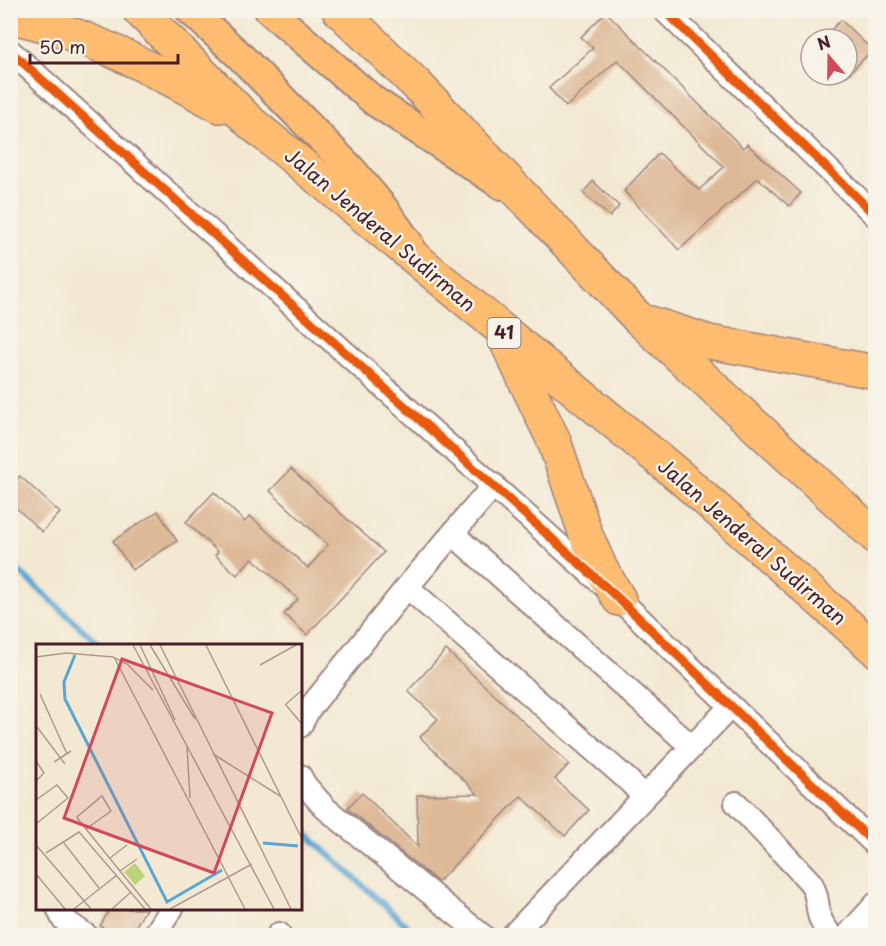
<svg xmlns="http://www.w3.org/2000/svg" width="886" height="946" font-family="'Playpen Sans',sans-serif">
  <style>
    .lines { fill: none; stroke-linecap: round; stroke-linejoin: round }
    .stream { stroke: #5aa6d3; stroke-width: 6 }
    .building { fill: #ddb997 }
    .minor-casing { stroke: #9e847f; stroke-width: 26 }
    .major-casing { stroke: #9e847f; stroke-width: 32 }
    .highway-casing { stroke: #9e847f; stroke-width: 36 }
    .minor { stroke: #fff; stroke-width: 22 }
    .major { stroke: #fdbc6f; stroke-width: 28 }
    .highway { stroke: #fdbc6f; stroke-width: 33 }
    .cycleway-casing { stroke: #f7f3e8; stroke-width: 13 }
    .cycleway { stroke: #e8590c; stroke-width: 9 }
    .labels { text-anchor: middle; stroke-width: 5; stroke-linejoin: round; paint-order: stroke }
    .shield { fill: #f7f3e8; stroke: #7e5f64; stroke-width: 1.5 }
    .shield-label { font-size: 18px; font-weight: bold; fill: #4a1f2b }
    .street-label { font-size: 20px; fill: #4a1f2b; stroke: #f7f3e8 }
    .inset-river { fill: none; stroke: #5aa6d3; stroke-width: 3 }
    .inset-road { fill: none; stroke: #af9890; stroke-width: 1.5 }
    .view { fill: #d1495b; fill-opacity: 0.15; stroke: #d1495b; stroke-width: 3 }
    .inset-edge { fill: none; stroke: #4a1f2b; stroke-width: 3 }
  </style>
  <rect width="100%" height="100%" fill="#f7f3e8"/>
  <filter id="ink" filterUnits="userSpaceOnUse"><feTurbulence type="fractalNoise" baseFrequency=".0167" numOctaves="2"/><feDisplacementMap in="SourceGraphic" scale="12" xChannelSelector="R" yChannelSelector="G"/><feConvolveMatrix kernelMatrix="1 2 1 2 8 2 1 2 1" color-interpolation-filters="sRGB"/></filter>
  <filter id="wash" filterUnits="userSpaceOnUse"><feTurbulence type="fractalNoise" baseFrequency=".008" numOctaves="4" result="noise"/><feDisplacementMap in="SourceGraphic" scale="24" xChannelSelector="R" yChannelSelector="G"/><feGaussianBlur stdDeviation="1.35" result="paint"/><feColorMatrix in="noise" values="0 0 0 0 0 0 0 0 0 0 0 0 0 0 0 0 0 1.4 0 .05"/><feComposite in="paint" operator="in"/></filter>
  <g filter="url(#wash)">
    <rect width="100%" height="100%" fill="#f3e9d3"/>
    <g class="lines">
      <!-- stream -->
      <path class="stream" d="M10,563L101,646
        M300,828L418,936"/>
    </g>
    <g id="blocks">
      <!-- building -->
      <path class="building" d="M606,12L743,148L747,144L801,193L789,206L758,178L679,250L624,191L659,153L699,190L724,167L617,60L566,107L549,88L593,48L581,37Z
        M841,20L872,50L847,76V39H822Z
        M593,181L619,206L610,217L583,193Z
        M291,469L384,552L307,635L284,614L298,599L252,558L237,575L215,555L218,552L186,522L214,492L245,522L250,516L308,568L328,545L270,491Z
        M20,476L60,513L42,532L10,502V486Z
        M158,511L177,541L132,570L113,541Z
        M446,650L569,764L555,779L589,810L565,836L521,796L438,882L347,808L362,793L418,847L417,795L478,794L420,737L438,719L408,691Z
        M110,909H146L130,936H117L100,926Z"/>
    </g>
  </g>
  <g filter="url(#ink)">
    <use href="#blocks" fill-opacity="0" stroke="#9e847f" stroke-width="1.5"/>
    <g class="lines">
      <!-- minor casing -->
      <g class="minor-casing">
        <path id="minor" d="M664,10L876,216
          M10,51L619,599L876,845
          M453,534L692,747
          M407,587L628,780L644,797
          M300,726L309,709L407,587L494,485
          M300,776L305,785L325,808L483,936
          M736,803L811,883C823,905 811,914 832,936
          M58,908L63,919L87,936
          M154,936L172,908
          M279,936V934
          M512,936L731,706
          M847,936L876,904"/>
      </g>
      <!-- major casing -->
      <g class="major-casing">
        <path id="major" d="M190,10L240,56L351,169L384,209L409,244
          M269,10L374,101L502,185"/>
      </g>
      <!-- highway casing -->
      <g class="highway-casing">
        <path id="highway" d="M139,10L250,122L678,475L876,650
          M339,10L417,85L638,318L876,537
          M10,17C82,30 156,71 220,106
          M650,323L709,342L876,372
          M507,343L554,441L586,535L601,569L619,599"/>
      </g>
      <!-- minor -->
      <use href="#minor" class="minor"/>
      <!-- major -->
      <use href="#major" class="major"/>
      <!-- highway -->
      <use href="#highway" class="highway"/>
      <!-- cycleway casing -->
      <g class="cycleway-casing">
        <path id="cycleway" d="M664,10L876,216
          M10,51L619,599L876,845"/>
      </g>
      <!-- cycleway -->
      <use href="#cycleway" class="cycleway"/>
    </g>
  </g>
  <g class="labels">
    <!-- shield labels -->
    <rect class="shield" x="487.5" y="318" width="33" height="30" rx="4.5"/>
    <g class="shield-label">
      <text x="504" y="339">41</text>
    </g>
    <!-- street labels -->
    <g class="street-label">
      <text transform="translate(380 230) rotate(40)" y="7">Jalan Jenderal Sudirman</text>
      <text transform="translate(752 542) rotate(41)" y="7">Jalan Jenderal Sudirman</text>
    </g>
  </g>
  <!-- overview -->
  <g transform="translate(36 644)">
    <rect width="266" height="266" fill="#f3e9d3"/>
    <path d="M99,219L109,232L99,241L88,228Z" fill="#b9d479"/>
    <path class="inset-river" d="M39,11L28,38L29,55L131,258L186,226M227,199L262,202"/>
    <path class="inset-road" d="M97,1L238,265M104,1L139,76M114,1L159,75M124,1L255,265M170,1L265,193M0,13L30,9L77,13L91,20L117,46M79,15L209,265M224,21L260,1M4,50L31,110M249,61L265,47M250,61L265,79M1,83L29,120M151,103L154,154M177,110L244,152M0,117L8,129L0,137M18,118L35,107M0,156L21,141L32,154L0,180M50,185L75,167L66,152L41,173L42,175L84,227L115,265M28,199L63,244M0,201L55,265M10,209L43,188L109,265M74,214L91,201M84,227L101,215M0,230L29,265M38,265L81,231M76,265L95,248M134,265L216,220"/>
    <path class="view" d="M86,15L236,69L178,229L28,174Z"/>
    <rect width="266" height="266" class="inset-edge"/>
  </g>
  <!-- margin -->
  <rect width="886" height="946" fill="none" stroke="#f7f3e8" stroke-width="36"/>
  <!-- north arrow -->
  <g transform="translate(829 57) rotate(340)"><circle r="28" fill="#f7f3e8" stroke="#b29e9c" stroke-width="1.5"/>
  <path d="M0-4.5L10 22L0 15L-10 22Z" fill="#d1495b"/>
  <text y="-9" font-size="16" font-weight="bold" text-anchor="middle" fill="#4a1f2b">N</text>
  </g>
  <!-- scale -->
  <path d="M30 54v9h148v-9" fill="none" stroke="#4a1f2b" stroke-width="3"/>
  <text x="39" y="54" font-size="18" fill="#4a1f2b" stroke="#f7f3e8" stroke-width="4.5" paint-order="stroke">50 m</text>
</svg>
